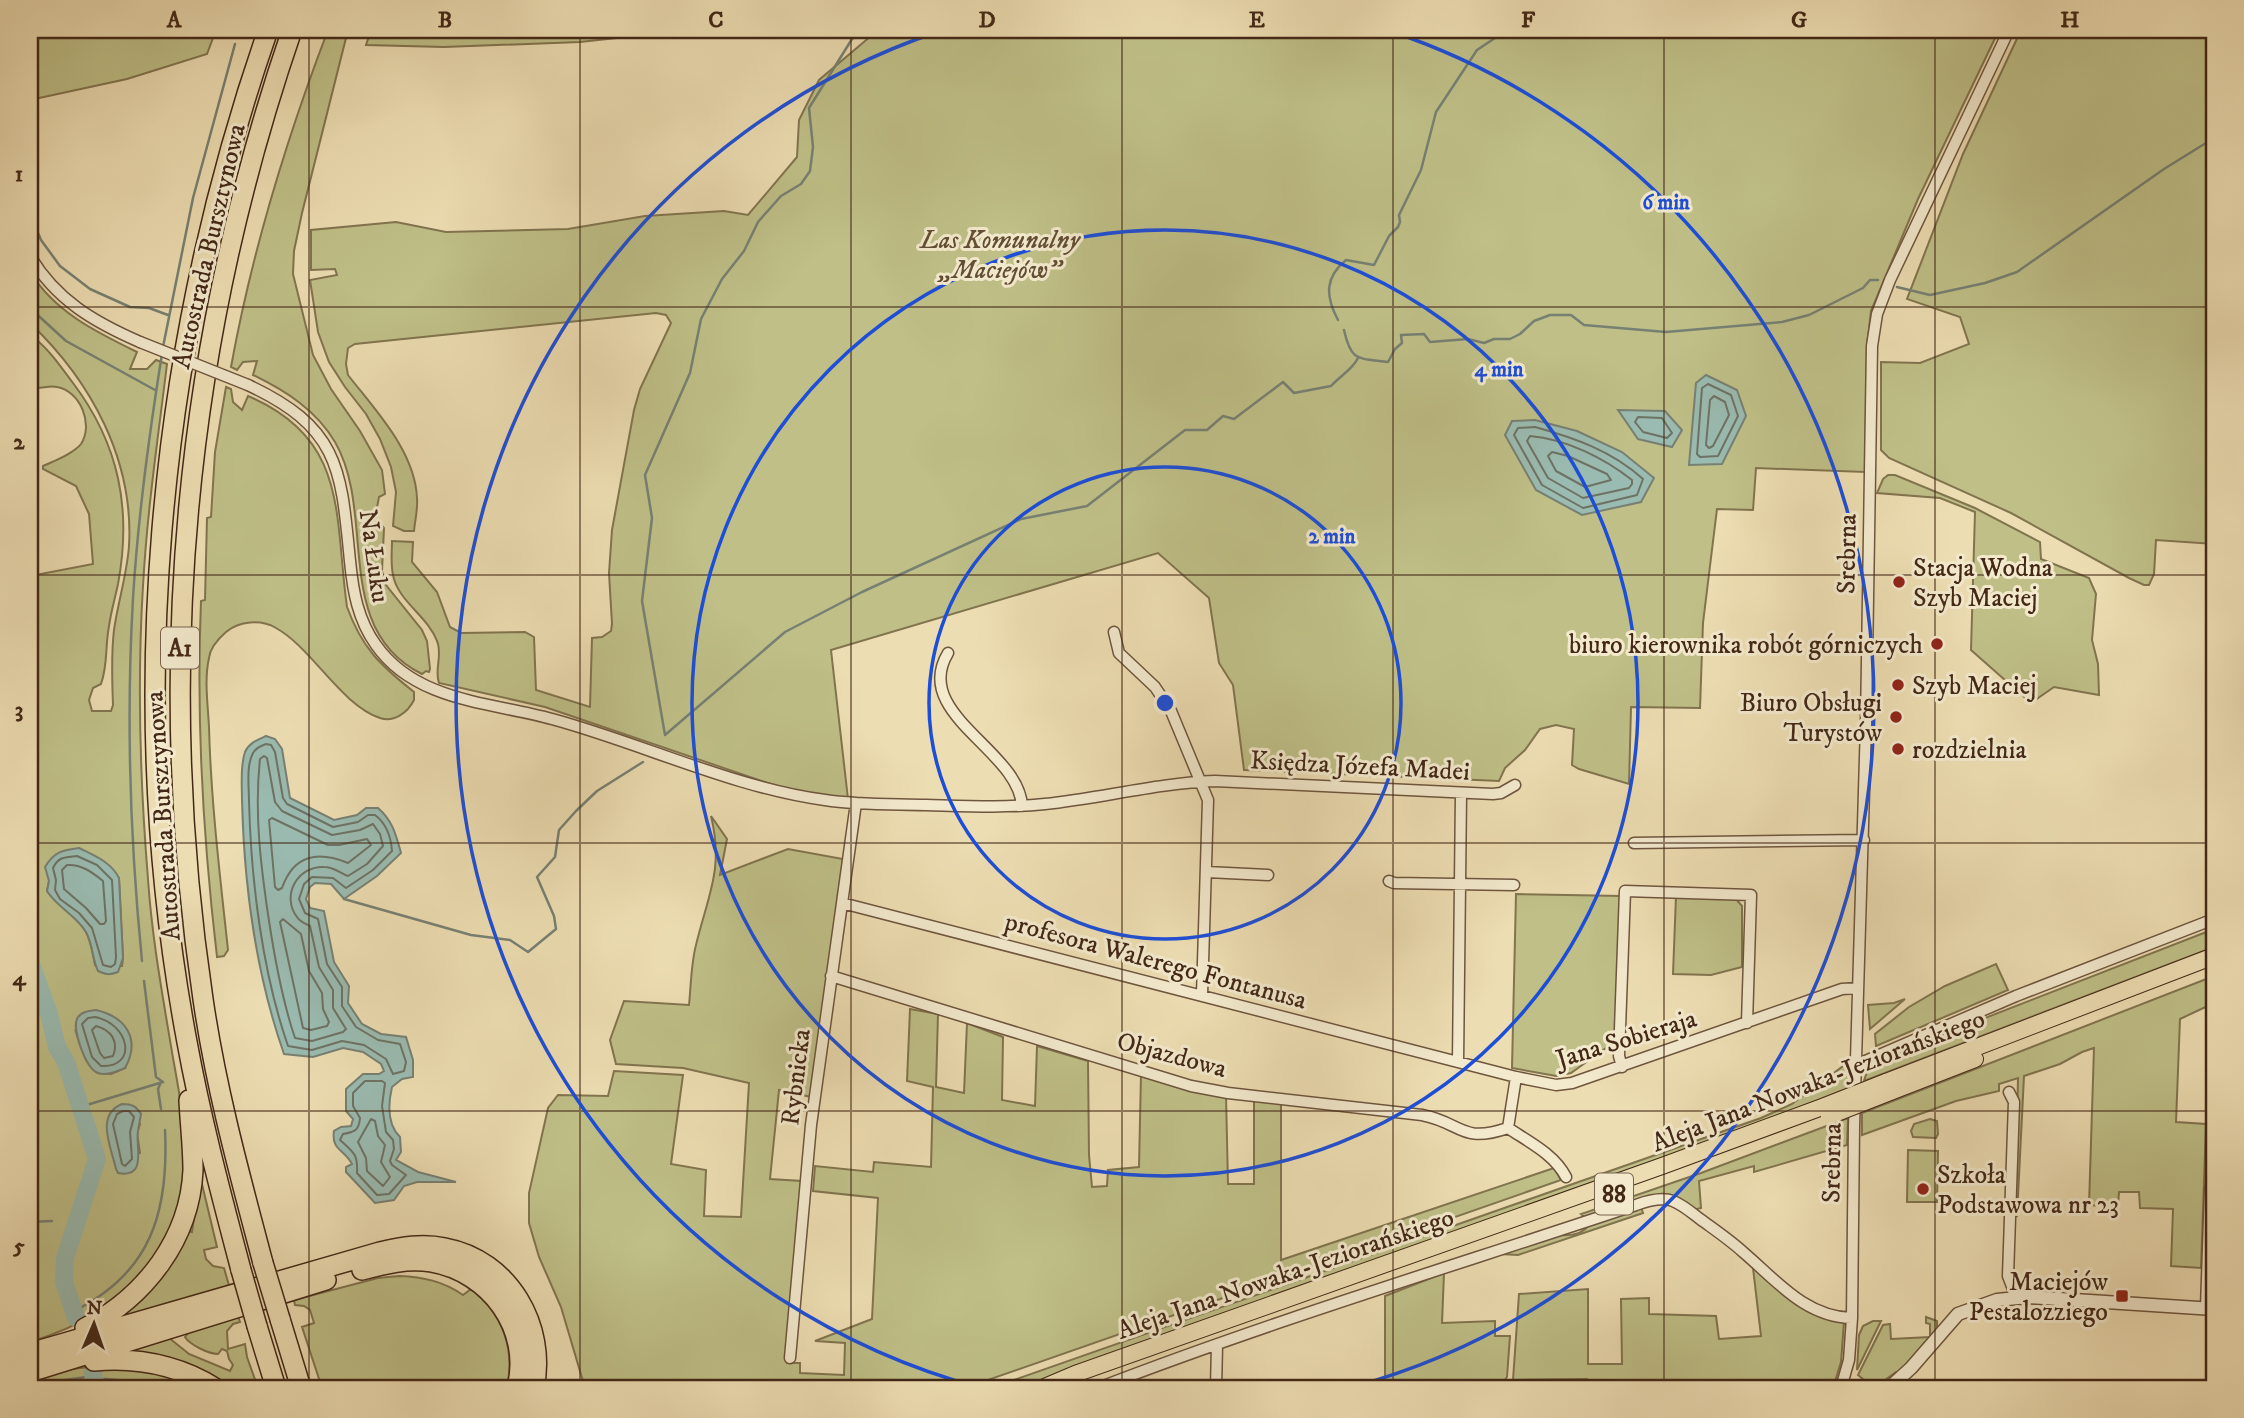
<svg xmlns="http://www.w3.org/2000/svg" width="2244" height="1418" font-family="'IM FELL DW Pica',serif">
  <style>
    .green { fill: #bfbf87; stroke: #81744f; stroke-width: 2; fill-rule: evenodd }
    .water { fill: #9abbb1; stroke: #778073; stroke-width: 2 }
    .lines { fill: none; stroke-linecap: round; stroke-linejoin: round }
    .shore { stroke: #6e7264; stroke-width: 2 }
    .stream { stroke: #778073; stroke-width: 2.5 }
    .river { stroke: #9abbb1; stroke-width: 18 }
    .minor-casing { stroke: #6e553e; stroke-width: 13 }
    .tertiary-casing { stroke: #6e553e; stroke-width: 15 }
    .primary-casing { stroke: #432817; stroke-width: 18 }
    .motorway-casing { stroke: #432817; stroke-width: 22 }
    .minor { stroke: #f3e9cd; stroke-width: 10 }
    .tertiary { stroke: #f3e9cd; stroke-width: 12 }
    .primary { stroke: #edddb2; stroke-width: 16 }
    .motorway { stroke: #edddb2; stroke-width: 19 }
    .minor-bridge-casing { stroke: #6e553e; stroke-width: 13; stroke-linecap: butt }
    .primary-bridge-casing { stroke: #432817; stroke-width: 18; stroke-linecap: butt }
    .motorway-bridge-casing { stroke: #432817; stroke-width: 22; stroke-linecap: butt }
    .minor-bridge { stroke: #f3e9cd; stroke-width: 10 }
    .primary-bridge { stroke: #edddb2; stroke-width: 16 }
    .motorway-bridge { stroke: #edddb2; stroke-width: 19 }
    .grid { fill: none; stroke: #432817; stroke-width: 2; stroke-opacity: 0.55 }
    .ring { fill: none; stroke: #1d4ed8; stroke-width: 3.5 }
    .poi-dot { fill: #8f2418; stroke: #f3e9cd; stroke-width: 2.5 }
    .labels { text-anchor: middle; stroke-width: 6; stroke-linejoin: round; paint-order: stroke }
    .shield { fill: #f3e9cd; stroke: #78624e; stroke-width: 2 }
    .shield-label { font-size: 24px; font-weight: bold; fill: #432817 }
    .park-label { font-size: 26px; font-style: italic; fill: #624e33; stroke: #f3e9cd }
    .street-label { font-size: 26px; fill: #432817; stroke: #f3e9cd }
    .poi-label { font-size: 26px; fill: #432817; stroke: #f3e9cd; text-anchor: start }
    .centre { fill: #1d4ed8; stroke: #f3e9cd; stroke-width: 3.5 }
    .ring-label { font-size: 21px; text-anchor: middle; font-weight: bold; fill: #1d4ed8; stroke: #f3e9cd; stroke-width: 6; stroke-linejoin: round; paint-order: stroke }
    .neatline { fill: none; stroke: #432817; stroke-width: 2.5 }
    .grid-label { font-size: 23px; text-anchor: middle; font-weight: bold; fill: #432817 }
  </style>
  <rect width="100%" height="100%" fill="#edddb2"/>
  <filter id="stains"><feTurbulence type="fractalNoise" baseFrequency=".00286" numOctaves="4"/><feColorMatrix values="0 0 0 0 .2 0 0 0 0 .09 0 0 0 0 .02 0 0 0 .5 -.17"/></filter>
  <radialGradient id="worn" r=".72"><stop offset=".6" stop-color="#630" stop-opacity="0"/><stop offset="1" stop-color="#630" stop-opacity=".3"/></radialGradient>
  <!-- green -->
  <path class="green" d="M30,30H216L207,54L127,79L30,100Z
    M328,30H348L302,213L294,251L293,274L313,355L331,389L360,431L382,470L385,494L379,497L375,518L384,528L382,571L386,585L422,630L427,641L430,669L429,672L426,671L422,674C331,629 377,514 335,442C316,410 286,391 253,375L257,361L243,362L237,370L231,367C252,251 286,140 328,30Z
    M371,30H691L580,42L444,47L366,45Z
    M878,30H1999L1918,199L1871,311L1867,346L1865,472L1756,468L1753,510L1717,509L1703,623L1700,708L1631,707L1629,784L1579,769L1572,765L1574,729L1556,725L1540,729L1525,750L1505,768L1499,781L1244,770L1233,685L1219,663L1209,598L1158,553L831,650L848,799L794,792L545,707L439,683C434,670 443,655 437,641C428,617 401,603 394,579C390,566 392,554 392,541L413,542L412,562L437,592L450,627L461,633L525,632L534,637L536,690L590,707L592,638L602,637L611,631L612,624L609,573L612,530L634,410L640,389L671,323L666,315L656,313L355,344L348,348L346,364L348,375C375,410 415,451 417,498C418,509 415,520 414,531H404L393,526L396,492L391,467L380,439L366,414L345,387L329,362L318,332L310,280L337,275L335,269L311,270V230L396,222L446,232L568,229L645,216L724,211L748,215L797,157L799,120L819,80Z
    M2021,30H2214V544L2156,540L2154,574L2149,585H2144L2129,578L2011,513L1889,458L1881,450V362L1920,363L1969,344L1960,317L1907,299L1963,154Z
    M30,272C55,312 96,332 137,352L130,369H147L156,360L167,364C158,438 147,512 143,586C137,683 140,781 148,879C152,939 163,998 173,1058C181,1102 191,1151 182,1195C165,1276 105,1319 30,1342V576L93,564L89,514L76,486L43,469V466C54,461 73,454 81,444C94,424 80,391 57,387C48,385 39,390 30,387V335C47,346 61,367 73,383C119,444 132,509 118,584C115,598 111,612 109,626C105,646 108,665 101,684L93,688L89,700L92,711H111L113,705C112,681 111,655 114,630C118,602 127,574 129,546C134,460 91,381 30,323ZM119,878L123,958L122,966L95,965C93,955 91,941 86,932C77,915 58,908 47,891L49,881ZM76,1032L125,1068L111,1074L98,1073L86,1060ZM122,1104L140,1124L137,1133L140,1154Z
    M226,387L231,389L233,402L242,410L248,396C349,439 334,515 347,607C362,648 380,665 414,692V700C408,712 394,723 380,718C341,705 312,648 276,628C261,619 239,621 226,632C218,639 210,648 209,658C204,680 208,705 209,727C211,802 220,876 228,950L224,956L217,957C203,838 196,720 201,601L205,600L207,518L211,517L215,452Z
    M1888,475H1895L1975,508L2040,542L2041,559L2089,578L2096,594L2092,640L2098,664L2099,695L2054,687L2031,703L1971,650L1975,512L1940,498L1877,493L1883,479Z
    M711,816L727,839L720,875L788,849L843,859L811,1097L779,1090L770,1179L802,1181L787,1363H800V1373L844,1375L845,1343L815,1341L872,1319L878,1198L813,1191L815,1166L873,1172L874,1162L931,1167L933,1087L907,1081L910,1009L938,1014L936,1087L964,1093L967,1023L1003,1037L1002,1100L1035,1106L1037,1046L1088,1061L1089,1155L1092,1187L1107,1186L1108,1170L1139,1167L1141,1074L1226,1095L1228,1184H1254V1099L1281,1103V1260L1554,1168L1561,1180L965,1388H585L561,1307L539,1257L529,1223V1193L548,1108L558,1095L608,1096L614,1071L683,1075L671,1164L706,1170L704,1216L741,1217L749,1083L683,1068L616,1064L610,1040L624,1001L689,1005C691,986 691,964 696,945C708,895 724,869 711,816Z
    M1516,894L1622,896L1617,1040L1571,1073L1556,1076L1512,1068Z
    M1676,896L1735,898L1742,906V967L1711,975L1673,974Z
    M2214,929V947L1864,1081C1869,1062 1878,1061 1895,1053Z
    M1996,964L2008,990L1876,1046L1875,1034L1909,1007L1945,986Z
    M2214,976V1003L2180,1019L2176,1122L2206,1124L2201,1268L2171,1266L2173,1209L2140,1208L2139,1192H2119L2118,1207L2089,1205L2094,1048L2082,1052L2060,1064L2024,1076L2017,1216L2015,1217L2018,1078L1999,1084V1091L1956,1101L1862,1135V1113Z
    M1905,999L1870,1029L1868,1005L1894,1003Z
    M1846,1064L1849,1068V1088L1729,1135L1021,1388H991L1761,1118L1792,1104Z
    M1848,1118L1847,1145L1754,1172V1166L1699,1181L1701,1208L1693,1210L1675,1199L1587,1219L1581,1214L1701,1173Z
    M1930,1119L1937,1121L1938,1134L1936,1138L1913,1137L1911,1131L1914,1124Z
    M1908,1150L1938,1151L1937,1202H1907Z
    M199,1182L202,1184L217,1247L204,1250L206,1259L213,1266L224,1268L230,1289L115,1319L187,1231L192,1232Z
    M1641,1207L1643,1213L1518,1255L1499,1254L1559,1235C1571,1236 1583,1234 1590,1224Z
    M1753,1268L1844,1322L1841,1362L1833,1388H1588L1587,1379L1513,1380L1519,1294L1588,1289V1364H1622L1621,1299L1649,1298V1314L1716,1316L1719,1339L1761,1336Z
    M1444,1273L1442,1323L1495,1321V1336H1510L1507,1377L1499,1388H1346V1382L1385,1381V1296Z
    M399,1276C423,1277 443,1281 463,1295L471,1289C503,1314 515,1349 507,1388H322L302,1327L314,1323L310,1310L304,1306L295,1305L294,1300L378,1278Z
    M238,1316L240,1322L233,1324L227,1331L228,1349L245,1344L247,1357L258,1388H228L221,1383L119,1352L168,1337L189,1354L230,1371L233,1365L229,1359L227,1351L222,1349L218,1354C209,1354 190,1345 185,1337L189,1332Z
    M1926,1317L1937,1321V1329L1898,1374L1896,1372L1878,1385L1869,1384L1858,1375L1883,1325L1890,1324L1891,1339L1930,1337V1324L1926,1323Z
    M1873,1321H1881L1857,1370L1859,1335L1863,1326Z
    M109,1365L160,1371L200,1388H30V1381L71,1369Z"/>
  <!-- water -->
  <path class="water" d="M1706,375L1737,390L1746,416L1722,464L1689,465L1696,383Z
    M1618,410L1665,411L1682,430L1672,447L1638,439Z
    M1535,420L1577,431L1622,452L1654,478L1641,502L1582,515L1536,490L1505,435L1512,421Z
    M266,736L275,739L282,749L290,798L334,820L357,815L366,808H378C393,821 396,835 401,853L377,876L344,899L331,884L315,883L310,887L306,899L310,908L324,911L334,962L349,986L348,1003L362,1024L381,1034L406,1037L413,1060V1077L402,1079L392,1087C388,1104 387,1124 400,1137L401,1152L396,1160L418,1172L456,1182H417L404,1186L394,1200L375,1203L346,1172V1167L352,1164C344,1149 331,1150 334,1131L341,1127L351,1126L353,1119L346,1111V1089L363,1074H379L384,1071L381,1064L363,1052L343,1048L313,1057L284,1054C256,974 244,885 242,800C242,786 240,766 245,752C249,743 257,740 266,736Z
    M79,848C95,856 111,862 119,878L123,958L118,972C110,975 106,975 98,971C92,959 93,944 86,932C77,916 58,908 47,891L49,881L45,867C54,852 62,850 79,848Z
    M96,1010C126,1017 141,1039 125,1068C117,1071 107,1076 98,1073C86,1069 72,1030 77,1019C80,1012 88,1011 96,1010Z
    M122,1104C132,1104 136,1106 141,1114C140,1120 139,1125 138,1131C135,1146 148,1179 118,1173L116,1169C111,1147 95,1115 122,1104Z"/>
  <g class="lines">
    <!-- shore -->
    <path class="shore" d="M1708,384L1731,395L1738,416L1718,456L1700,457L1697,454L1702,388Z
      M1714,396L1725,402L1729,415L1713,446L1709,448L1706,445L1710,400Z
      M1638,417L1662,418L1672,433L1667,438L1643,432L1635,422Z
      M1535,427C1575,438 1612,451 1643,479L1637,495L1583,508L1542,485L1514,435L1518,428Z
      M1530,436C1566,439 1604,458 1632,480V484L1629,488L1583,498L1548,478L1527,441Z
      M1552,452L1568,456L1607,474L1611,480L1585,487L1556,471L1548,456Z
      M266,744L271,745L275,752L283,798L287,804L333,827L358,822L368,815H375C387,824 391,837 392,851L373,870L346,888L333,878L312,877L304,884L299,899L305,913L318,919L327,964L342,987V1006L356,1027L378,1040L400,1044L406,1062L404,1071L393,1074L386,1059L364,1045L342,1041L312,1050L288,1046C262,971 251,880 249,801C249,787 246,766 253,753C256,748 260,746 266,744Z
      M264,756L267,758L275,802L282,811L332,835L360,830L373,824L380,834L383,846L367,864L348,876C340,873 334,867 324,867C297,866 281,896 297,917C300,922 306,924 310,926L319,967L333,990V1008L346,1029L343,1032L312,1041L295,1038C282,1000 275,960 269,921C261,868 254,813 260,759Z
      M272,818L328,845H339L367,839L371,845L348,863C318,851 294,854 282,888L278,890L275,887L269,820Z
      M77,856L97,865L112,880L116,957L115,964L111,967L103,965L92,928L79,913L60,899L55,890L56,880L53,868C58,857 65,857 77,856Z
      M67,865C81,864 92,872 103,881L106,921L104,924H100L86,908L64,889L62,870Z
      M283,919L301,934L309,971L322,993L323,1009L329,1022L327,1026L311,1030L303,1028L280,922Z
      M95,1017C130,1024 138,1068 101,1066L92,1057L82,1024L88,1018Z
      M96,1026C111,1030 119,1041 113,1056L104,1058L100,1053L92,1030Z
      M365,1081H382L385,1083L382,1106L386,1132L393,1140L394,1149L390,1161L392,1165L406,1175L389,1194L377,1195L357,1173C358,1154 354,1153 340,1140L343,1134C354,1132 359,1131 360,1118L353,1106V1093Z
      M123,1111H129L134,1117L130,1132L132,1159L125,1166L122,1164L113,1124L117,1114Z
      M371,1119L375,1121L378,1136L385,1145L381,1162L390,1177L383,1186L367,1171L366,1158L358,1142Z"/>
    <!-- stream -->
    <path class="stream" d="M30,214L41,240L60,266L90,289L130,307L149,308L168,315
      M1897,287L1930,295L1985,283L2017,272L2164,169L2214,138
      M30,308L66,341L155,390
      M1338,320C1325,296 1325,277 1346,260L1374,265L1389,236L1398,227L1400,222L1399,215L1421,170L1436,112L1477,50L1507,30
      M1344,330C1351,362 1358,358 1388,362L1395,349L1402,343L1401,335L1424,334L1430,342L1468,339L1484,343L1494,339H1510L1520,334L1534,321L1550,315H1571L1584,325L1666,332L1782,322L1809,315L1863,288L1870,280H1878
      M163,347L193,198L235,44
      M665,735L785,632L862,592L1021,519L1087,506L1185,430H1207L1223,416L1234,419L1283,382L1294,393L1331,386C1340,376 1353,369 1358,358
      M665,735L642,601L652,518L645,475L690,373L701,319L722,279L744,251L758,222L781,196L801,184L810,171L813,147L809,108L852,39L869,30
      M344,899L471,935L510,940L528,952L556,929L554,916L537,877L555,857L559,830L576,811L597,791L643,762
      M142,961C130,840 126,719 133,598C138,516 149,435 162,354
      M144,981L156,1077L163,1082
      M80,1107L163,1082
      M161,1109L158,1089L161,1082
      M30,1222L52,1221
      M74,1311C151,1273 169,1212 165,1130
      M94,1378L140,1382L161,1388
      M57,1381L94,1376
      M30,1388L49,1382"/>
    <!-- river -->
    <path class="river" d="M30,961L49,1014L57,1047L66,1062L97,1159L65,1258L64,1282L76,1318
      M93,1374L97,1388"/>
    <!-- minor casing -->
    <g class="minor-casing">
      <path id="minor" d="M30,256C56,300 94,322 140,342
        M248,385C340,428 341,469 350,561C353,592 358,620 376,645C416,702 491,702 552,719C641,743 734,788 825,800C858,805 892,804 926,805C965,806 1005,808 1045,804C1102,798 1158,783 1215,781L1493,794L1501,793L1515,785
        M1114,632L1119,653L1155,687L1171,711L1208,800L1202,995
        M948,653C911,714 1019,750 1022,806
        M1634,843L1864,840
        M1207,872L1268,875
        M1389,881L1394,883L1514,885
        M842,903L1516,1077L1556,1085L1572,1083L1842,989L1858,988
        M831,976L1191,1086L1228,1093L1422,1115C1463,1123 1460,1144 1508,1128
        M1458,1062L1461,793
        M1856,1065L2016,996L2214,919
        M1622,1067L1619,1056L1625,891L1751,895L1747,1023
        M2009,1092L2014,1102L2008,1276L2016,1297
        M1508,1128C1529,1142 1554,1154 1566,1177
        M1508,1128L1516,1077
        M2206,1308L2210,1189L2214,1175
        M790,1358L811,1125L856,803
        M1098,1388C1274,1320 1457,1265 1636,1205C1647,1201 1662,1197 1673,1201C1683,1205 1692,1213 1700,1219C1715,1230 1730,1240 1743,1252C1776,1280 1805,1317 1852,1318
        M1216,1388L1217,1345
        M1841,1388L1849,1360L1852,1318L1854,1127L1866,724L1872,346L1877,314L1890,280L2009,30"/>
    </g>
    <!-- tertiary casing -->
    <g class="tertiary-casing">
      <path id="tertiary" d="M1889,1388L1911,1368L1958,1314L1997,1300L2028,1297L2214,1309"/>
    </g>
    <!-- primary casing -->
    <g class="primary-casing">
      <path id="primary" d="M1886,1082L2214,956
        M1890,1092L1975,1059
        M1042,1388L1075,1374L1662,1166L1825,1106"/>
    </g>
    <!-- motorway casing -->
    <g class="motorway-casing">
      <path id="motorway" d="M263,1263C240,1176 216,1089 203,999C154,670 184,344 292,30
        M241,1270C221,1194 201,1119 187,1042C124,706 156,352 268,30
        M362,1270C384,1264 408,1258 431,1262C490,1272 532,1329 517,1388
        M280,1319L301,1388
        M257,1326L276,1388
        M85,1328C145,1297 190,1239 193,1170C193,1147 190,1123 189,1100
        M30,1353L380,1252C402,1247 422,1243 445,1248C509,1260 547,1326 534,1388
        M94,1361C138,1357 178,1365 215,1388
        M30,1372L326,1280"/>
    </g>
    <!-- minor -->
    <use href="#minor" class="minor"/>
    <!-- tertiary -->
    <use href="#tertiary" class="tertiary"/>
    <!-- primary -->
    <use href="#primary" class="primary"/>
    <!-- motorway -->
    <use href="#motorway" class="motorway"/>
    <!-- minor-bridge casing -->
    <g class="minor-bridge-casing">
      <path id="minor-bridge" d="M140,342L248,385"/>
    </g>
    <!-- primary-bridge casing -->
    <g class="primary-bridge-casing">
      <path id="primary-bridge" d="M1825,1106L1886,1082
        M1829,1116L1890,1092"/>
    </g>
    <!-- motorway-bridge casing -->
    <g class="motorway-bridge-casing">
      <path id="motorway-bridge" d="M263,1263L280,1319
        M241,1270L257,1326"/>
    </g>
    <!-- minor-bridge -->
    <use href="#minor-bridge" class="minor-bridge"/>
    <!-- primary-bridge -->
    <use href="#primary-bridge" class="primary-bridge"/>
    <!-- motorway-bridge -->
    <use href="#motorway-bridge" class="motorway-bridge"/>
  </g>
  <!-- grid -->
  <path class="grid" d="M309,30V1388M580,30V1388M851,30V1388M1122,30V1388M1393,30V1388M1664,30V1388M1935,30V1388M30,307H2214M30,575H2214M30,843H2214M30,1111H2214"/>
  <!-- distance rings -->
  <g class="ring">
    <circle cx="1165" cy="703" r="236"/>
    <circle cx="1165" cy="703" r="473"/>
    <path d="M981 1388A709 709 0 0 1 940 31M1390 31A709 709 0 0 1 1349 1388"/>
  </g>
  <!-- markers -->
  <g class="poi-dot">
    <circle cx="1899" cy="582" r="7"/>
    <circle cx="1937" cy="644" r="7"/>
    <circle cx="1898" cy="685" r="7"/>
    <circle cx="1896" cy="717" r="7"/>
    <circle cx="1898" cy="749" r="7"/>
    <circle cx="1923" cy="1189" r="7"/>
    <rect x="2115" y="1289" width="14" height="14" rx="3.5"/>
  </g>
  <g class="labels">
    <!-- shield labels -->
    <g class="shield">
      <rect x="161" y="627.5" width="38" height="41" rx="5"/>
      <rect x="1595" y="1173.5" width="38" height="41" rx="5"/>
    </g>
    <g class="shield-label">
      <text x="180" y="656">A1</text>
      <text x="1614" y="1202">88</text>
    </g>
    <!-- park labels -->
    <g class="park-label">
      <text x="1000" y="248">Las Komunalny<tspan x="1000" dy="30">„Maciejów”</tspan></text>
    </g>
    <!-- street labels -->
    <g class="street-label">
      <text transform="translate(208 246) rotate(-77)" y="9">Autostrada Bursztynowa</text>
      <text transform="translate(1846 554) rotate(-89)" y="9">Srebrna</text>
      <text transform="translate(375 556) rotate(82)" y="9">Na Łuku</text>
      <text transform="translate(1360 765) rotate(3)" y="9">Księdza Józefa Madei</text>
      <text transform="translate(162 816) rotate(-94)" y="9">Autostrada Bursztynowa</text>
      <text transform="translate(1156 960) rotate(15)" y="9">profesora Walerego Fontanusa</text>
      <text transform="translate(1626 1038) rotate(-17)" y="9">Jana Sobieraja</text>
      <text transform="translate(1172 1054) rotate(15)" y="9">Objazdowa</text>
      <text transform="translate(795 1077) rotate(-83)" y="9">Rybnicka</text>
      <text transform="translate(1818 1080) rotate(-21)" y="9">Aleja Jana Nowaka-Jeziorańskiego</text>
      <text transform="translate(1831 1163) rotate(-89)" y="9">Srebrna</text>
      <text transform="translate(1285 1273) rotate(-19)" y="9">Aleja Jana Nowaka-Jeziorańskiego</text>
    </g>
    <!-- poi labels -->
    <g class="poi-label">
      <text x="1913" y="576">Stacja Wodna<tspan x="1913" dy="30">Szyb Maciej</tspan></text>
      <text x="1923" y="653" text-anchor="end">biuro kierownika robót górniczych</text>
      <text x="1912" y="694">Szyb Maciej</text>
      <text x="1882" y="711" text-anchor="end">Biuro Obsługi<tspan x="1882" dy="30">Turystów</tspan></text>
      <text x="1912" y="758">rozdzielnia</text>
      <text x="1937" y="1183">Szkoła<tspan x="1937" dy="30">Podstawowa nr 23</tspan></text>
      <text x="2108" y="1290" text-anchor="end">Maciejów<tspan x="2108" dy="30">Pestalozziego</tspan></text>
    </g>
  </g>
  <circle cx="1165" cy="703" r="10" class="centre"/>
  <g class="ring-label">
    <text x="1666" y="209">6 min</text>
    <text x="1499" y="376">4 min</text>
    <text x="1332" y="543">2 min</text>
  </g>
  <!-- margin -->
  <rect width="2244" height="1418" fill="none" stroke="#edddb2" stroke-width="77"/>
  <!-- north arrow -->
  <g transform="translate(94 1324) rotate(2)" stroke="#f3e9cd" stroke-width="5" paint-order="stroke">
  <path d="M0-5L12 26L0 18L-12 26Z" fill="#432817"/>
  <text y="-10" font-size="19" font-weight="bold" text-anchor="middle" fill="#432817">N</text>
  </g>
  <rect x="38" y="38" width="2168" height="1342" class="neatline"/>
  <g class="grid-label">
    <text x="174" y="27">A</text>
    <text x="445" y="27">B</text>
    <text x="716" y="27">C</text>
    <text x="987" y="27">D</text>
    <text x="1257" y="27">E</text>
    <text x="1528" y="27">F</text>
    <text x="1799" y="27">G</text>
    <text x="2070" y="27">H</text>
    <text x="19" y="181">1</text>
    <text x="19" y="449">2</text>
    <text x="19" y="717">3</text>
    <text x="19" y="985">4</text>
    <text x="19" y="1253">5</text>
  </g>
  <rect width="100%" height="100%" filter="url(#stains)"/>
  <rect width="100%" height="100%" fill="url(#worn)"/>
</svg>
